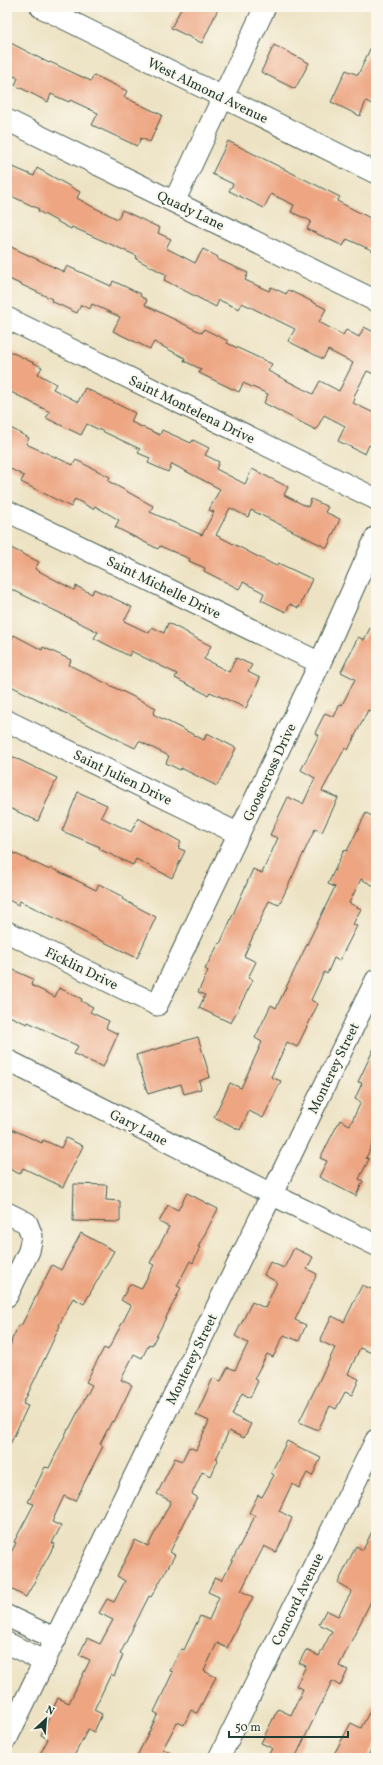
<svg xmlns="http://www.w3.org/2000/svg" width="383" height="1765" font-family="Vollkorn,serif">
  <style>
    .building { fill: #eda582 }
    .lines { fill: none; stroke-linecap: round; stroke-linejoin: round }
    .minor-casing { stroke: #3e564a; stroke-width: 23 }
    .minor { stroke: #fff; stroke-width: 21 }
    .labels { text-anchor: middle; stroke-width: 4; stroke-linejoin: round; paint-order: stroke }
    .street-label { font-size: 14px; fill: #1f3d34; stroke: #fbf7ec }
  </style>
  <rect width="100%" height="100%" fill="#fbf7ec"/>
  <filter id="ink" filterUnits="userSpaceOnUse"><feTurbulence type="fractalNoise" baseFrequency=".025" numOctaves="2"/><feDisplacementMap in="SourceGraphic" scale="8" xChannelSelector="R" yChannelSelector="G"/><feConvolveMatrix kernelMatrix="1 2 1 2 8 2 1 2 1" color-interpolation-filters="sRGB"/></filter>
  <filter id="wash" filterUnits="userSpaceOnUse"><feTurbulence type="fractalNoise" baseFrequency=".012" numOctaves="4" result="noise"/><feDisplacementMap in="SourceGraphic" scale="16" xChannelSelector="R" yChannelSelector="G"/><feGaussianBlur stdDeviation="0.9" result="paint"/><feColorMatrix in="noise" values="0 0 0 0 0 0 0 0 0 0 0 0 0 0 0 0 0 1.4 0 .05"/><feComposite in="paint" operator="in"/></filter>
  <g filter="url(#wash)">
    <rect width="100%" height="100%" fill="#ede3c4"/>
    <g id="blocks">
      <!-- building -->
      <path class="building" d="M182,7H219L202,43L171,28Z
        M376,36V106L366,101L360,116L331,102L346,70L358,75Z
        M7,41L49,63L50,62L91,81L94,75L127,91L124,97L162,115L150,142L141,138L137,146L92,125L98,113L70,100L69,102L51,94L48,102L15,85L18,78L7,73Z
        M274,45L309,63L295,89L261,72Z
        M228,141L340,197L337,201L376,221V252L347,239L343,246L307,229L311,221L291,212L294,205L271,194L264,208L229,191L233,184L212,174Z
        M13,167L34,176L37,168L80,192L77,198L91,206L118,219L122,210L160,228L158,233L171,239L166,248L195,263L203,249L218,257L217,259L248,273L245,280L269,291L271,287L286,294L288,290L305,298L326,309L319,322L343,335L346,330L359,337L364,327L376,333V375L367,371L353,398L355,399L353,403L376,414V448L369,445L365,454L338,441L345,426L324,415L316,430L264,403L268,394L243,383L239,392L199,373L201,369L184,361L185,358L154,342L150,349L113,331L120,317L92,304L90,309L81,305L77,313L51,301L52,299L7,278V245L64,272L67,266L111,286L113,281L141,294L140,296L147,300L145,305L202,333L204,329L228,341L227,343L272,364L268,371L313,394L320,381L339,391L353,363L328,350L323,359L288,341L295,329L242,303L239,309L219,300L216,307L164,280L167,275L136,259L137,256L72,227L71,229L38,211L39,209L7,194V180Z
        M7,350L42,367L38,374L56,384L53,389L78,402L85,388L135,413L131,422L160,435L162,430L191,443L193,440L209,448L205,455L219,462L216,469L245,484L252,469L288,487L284,495L308,507L311,499L328,507L325,512L340,519L327,548L251,510L248,517L230,508L216,535L276,566L278,563L312,579L299,608L290,604L286,612L261,600L264,593L243,582L239,589L204,571L205,568L189,561L190,559L160,546L158,549L115,527L119,520L95,506L93,509L75,499L71,507L21,482L24,476L7,467V426L29,438L26,444L73,465L76,460L110,477L108,481L153,506L150,512L202,535L214,512L209,510L220,489L172,464L168,472L148,463L150,458L138,453L140,449L87,424L81,435L46,418L50,412L7,390Z
        M7,546L39,562L35,569L74,590L76,586L92,594L94,589L132,607L124,621L149,633L152,627L164,633L168,623L188,633V634L211,646L204,659L229,672L236,658L252,665L248,672L260,678L246,708L210,692L208,695L175,678L177,674L131,651L129,656L94,638L98,632L7,587Z
        M376,616V705L372,712L368,710L348,750L345,748L322,791L338,798L322,832L315,829L279,905L269,901L244,956L256,962L248,978L253,980L231,1023L199,1008L205,995L198,992L208,971L205,969L219,943L220,944L253,869L262,873L278,838L270,835L288,797L303,804L315,778L301,770L319,735L315,733L325,713L334,717L340,704L342,705L355,679L341,672L358,637L364,640Z
        M14,635L42,650L43,647L71,660L69,665L156,708L153,714L204,740L207,733L236,748L217,786L181,768L180,770L166,763L169,756L139,741L135,748L7,684V639L10,641Z
        M7,754L57,778L38,821L7,807Z
        M78,792L107,805L101,817L131,832L138,818L181,842L178,848L185,851L172,878L136,859L133,865L99,849L100,847L62,831Z
        M366,813L376,818V887L361,879L349,903L361,909L353,924L357,926L339,961L334,958L327,974L324,972L311,1000L318,1004L297,1047L287,1042L271,1077L281,1081L263,1118L249,1111L240,1130L214,1117L230,1083L241,1088L262,1042L255,1038L271,1005L276,1008L335,887L328,884L344,850L347,851Z
        M7,850L50,870L51,868L96,890L99,884L123,897L122,899L156,917L137,958L20,901L18,905L7,899Z
        M7,967L33,979L31,985L55,997L59,988L82,999L81,1001L93,1007L90,1012L109,1021L106,1028L118,1034L103,1067L74,1054L78,1046L28,1022L27,1024L7,1015Z
        M198,1037L210,1077L199,1081L201,1089L184,1094L181,1084L148,1094L136,1055Z
        M376,1044V1136L366,1158L369,1159L359,1179L363,1181L356,1196L319,1177L327,1161L320,1158L340,1120L350,1125L361,1102L355,1099L362,1083L358,1082Z
        M7,1127L42,1143L43,1140L61,1148L66,1138L83,1146L63,1187L23,1168L20,1174L7,1168Z
        M74,1184L107,1185L106,1200L120,1201V1222L73,1221Z
        M187,1193L218,1209L198,1247H200L193,1263L190,1261L177,1286L181,1288L152,1345L149,1344L142,1358L134,1354L121,1380L132,1385L114,1422L112,1421L100,1444L103,1446L75,1501L64,1496L52,1522L61,1526L52,1543L55,1544L26,1597L7,1587V1560L16,1543L14,1542L34,1504L28,1502L45,1467L49,1468L68,1429H69L92,1385L86,1382L104,1348L108,1350L131,1306L121,1300L130,1284L141,1289L154,1265L150,1263L169,1227L159,1222L168,1205L178,1210Z
        M81,1233L114,1251L84,1304L73,1298L59,1325L60,1326L23,1404L28,1406L7,1451V1353L12,1341H11L19,1325L21,1326L52,1265L61,1270Z
        M294,1248L313,1257L307,1269L317,1274L295,1320L306,1325L299,1341L284,1335L273,1357L267,1354L254,1379L258,1381L250,1398L242,1393L232,1415L251,1424L244,1438L229,1431L216,1459L218,1460L211,1476L202,1472L192,1494L197,1497L170,1552L175,1555L151,1597L149,1596L120,1654L123,1655L114,1676L111,1674L94,1710L102,1714L94,1732L88,1729L73,1758H38L48,1739L41,1735L58,1698L69,1703L90,1660L79,1655L87,1638L100,1644L113,1620L99,1613L107,1599L114,1602L125,1581L117,1576L135,1540L148,1546L171,1501L157,1494L175,1458L182,1461L189,1447L196,1450L209,1421L196,1415L213,1378L221,1381L228,1367L235,1370L248,1343L235,1336L252,1302L265,1308L277,1282L264,1275L270,1262L284,1268Z
        M362,1285L376,1291V1344L372,1353L360,1348L348,1374L359,1379L352,1395L345,1392L336,1409L330,1406L318,1430L299,1422L335,1348L320,1341L332,1316L344,1322Z
        M287,1441L321,1458L312,1476L307,1473L299,1488L292,1484L279,1511L292,1518L283,1539L276,1552L264,1546L241,1591L253,1597L246,1611L245,1610L227,1648L217,1643L204,1671L216,1677L209,1690L197,1713L191,1710L184,1725L177,1722L163,1749L180,1758H136L158,1714L154,1712L173,1672L170,1671L181,1649L184,1650L200,1616L209,1620L219,1597L208,1592L215,1577L222,1580L255,1516L249,1513L258,1495L262,1497L274,1475L271,1473Z
        M376,1523V1591L339,1666L348,1670L340,1686L332,1681L295,1758H267L272,1748L261,1743L278,1709L291,1715L303,1689L296,1686L306,1666L299,1663L306,1650L319,1656L332,1631L319,1624L326,1610L338,1616L352,1591L338,1583L356,1546L363,1550Z
        M376,1699V1740L367,1758H342L334,1754L351,1723L361,1728Z"/>
    </g>
  </g>
  <g filter="url(#ink)">
    <use href="#blocks" fill-opacity="0" stroke="#3e564a" stroke-width="1"/>
    <g class="lines">
      <!-- minor casing -->
      <g class="minor-casing">
        <path id="minor" d="M41,7L376,173
          M7,120L376,301
          M174,202L265,7
          M7,318L376,499
          M7,511L320,663
          M7,721L239,834
          M7,932L157,1005L320,663L376,537
          M7,1060L271,1194L376,1245
          M7,1213L27,1223L32,1236L29,1251L7,1296
          M7,1616L56,1639
          M7,1643L45,1662
          M7,1738L376,980
          M219,1758L376,1440"/>
      </g>
      <!-- minor -->
      <use href="#minor" class="minor"/>
    </g>
  </g>
  <g class="labels">
    <!-- street labels -->
    <g class="street-label">
      <text transform="translate(208 90) rotate(26)" y="5">West Almond Avenue</text>
      <text transform="translate(191 210) rotate(26)" y="5">Quady Lane</text>
      <text transform="translate(192 409) rotate(26)" y="5">Saint Montelena Drive</text>
      <text transform="translate(164 587) rotate(26)" y="5">Saint Michelle Drive</text>
      <text transform="translate(269 772) rotate(-65)" y="5">Goosecross Drive</text>
      <text transform="translate(123 777) rotate(26)" y="5">Saint Julien Drive</text>
      <text transform="translate(82 968) rotate(26)" y="5">Ficklin Drive</text>
      <text transform="translate(333 1068) rotate(-64)" y="5">Monterey Street</text>
      <text transform="translate(139 1127) rotate(27)" y="5">Gary Lane</text>
      <text transform="translate(191 1359) rotate(-64)" y="5">Monterey Street</text>
      <text transform="translate(297 1599) rotate(-64)" y="5">Concord Avenue</text>
    </g>
  </g>
  <!-- margin -->
  <rect width="383" height="1765" fill="none" stroke="#fbf7ec" stroke-width="24"/>
  <!-- north arrow -->
  <g transform="translate(46 1719) rotate(26)" stroke="#fbf7ec" stroke-width="3" paint-order="stroke">
  <path d="M0-3L7 15L0 10L-7 15Z" fill="#1f3d34"/>
  <text y="-6" font-size="11" font-weight="bold" text-anchor="middle" fill="#1f3d34">N</text>
  </g>
  <!-- scale -->
  <path d="M229 1731v6h119v-6" fill="none" stroke="#1f3d34" stroke-width="2"/>
  <text x="235" y="1731" font-size="12" fill="#1f3d34" stroke="#fbf7ec" stroke-width="3" paint-order="stroke">50 m</text>
</svg>
